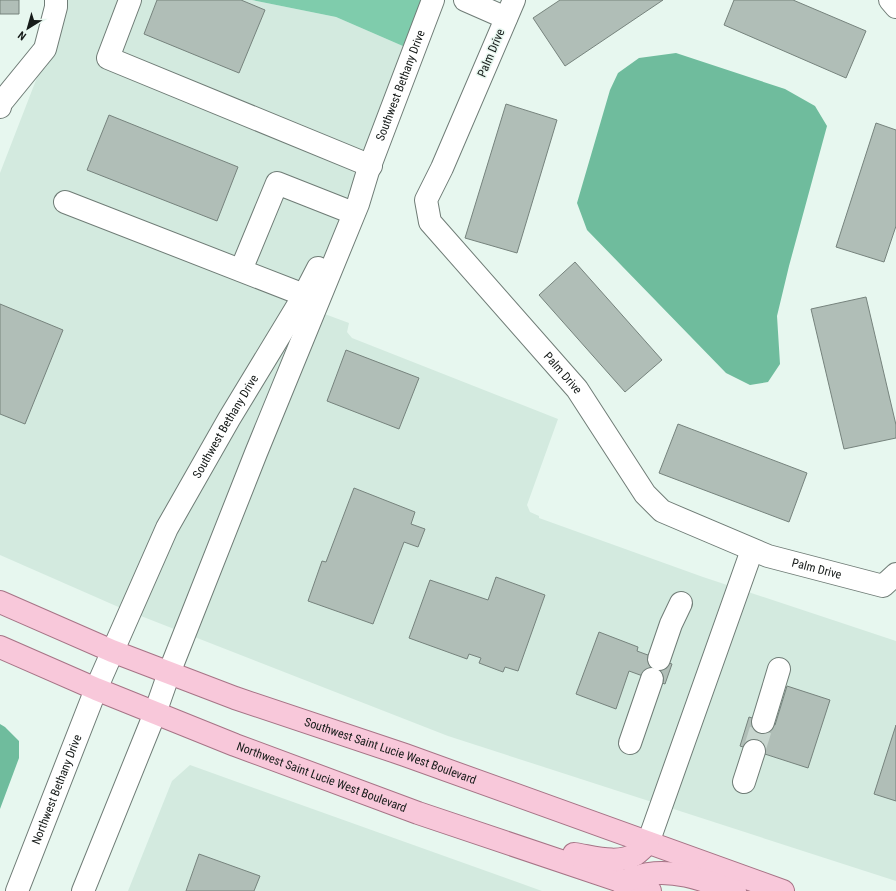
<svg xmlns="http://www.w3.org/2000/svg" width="896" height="891" font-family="'Roboto Condensed',sans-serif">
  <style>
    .built { fill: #d3eadf }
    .forest { fill: #7fccac }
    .water { fill: #6fbc9d }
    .building { fill: #b0beb7; stroke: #76837d }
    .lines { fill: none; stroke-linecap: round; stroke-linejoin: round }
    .minor-tunnel { stroke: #c8d6cf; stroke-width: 22; stroke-dasharray: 22 11; stroke-linecap: butt }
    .minor-casing { stroke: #6f7c76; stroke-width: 24 }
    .major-casing { stroke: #a67486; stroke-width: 24 }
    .minor { stroke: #fff; stroke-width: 22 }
    .major { stroke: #f8c8da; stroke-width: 22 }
    .labels { text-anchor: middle; stroke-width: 3; stroke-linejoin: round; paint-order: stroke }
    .street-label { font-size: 12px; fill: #161b19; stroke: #e7f7ef }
  </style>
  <rect width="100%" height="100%" fill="#e7f7ef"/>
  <!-- built -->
  <path class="built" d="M67,0H252L336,17L412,50L303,306L349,323L347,332L352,338L558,419L527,505L530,512L539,516V518L703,577L896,641V881L448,736L123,609L0,555V173Z
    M190,765L542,891H128L172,781Z"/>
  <!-- forest -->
  <path class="forest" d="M252,0H434L412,50L336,17Z"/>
  <!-- water -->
  <path class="water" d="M676,53L785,89L815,106L827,126L789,266L777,316L780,364L768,382L750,385L726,373L587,230L577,203L610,90L618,73L639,58Z
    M0,724L5,727L19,741V758L0,809Z"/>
  <!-- building -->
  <path class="building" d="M0,0H19V14H0Z
    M157,0H241L265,10L239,73L144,34Z
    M560,0H663L565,66L533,18Z
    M734,0H793L866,31L846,78L724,25Z
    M506,104L557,120L517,253L465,238Z
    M109,115L238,167L217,221L87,170Z
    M876,123L896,130V226L884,262L836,247Z
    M575,262L662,360L625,392L539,295Z
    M866,297L896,425V438L844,449L811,309Z
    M0,304L63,330L25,424L0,414Z
    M346,350L419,378L399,429L327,401Z
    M678,424L807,473L789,522L659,473Z
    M354,488L415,512L411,524L425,529L418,547L404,542L373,624L308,601L322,561L326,562Z
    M496,577L545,595L518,671L505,667L503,672L479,663L481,658L469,654L467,659L409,638L430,580L488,600Z
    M599,632L638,647L637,651L672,664L665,684L629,671L616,709L576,694Z
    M787,686L830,700L808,768L740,746L749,717L775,725Z
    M896,725V801L874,794Z
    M199,854L260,876L254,891H186Z"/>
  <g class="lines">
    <!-- minor-tunnel -->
    <path class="minor-tunnel" d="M754,751L763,722"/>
    <!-- minor casing -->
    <g class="minor-casing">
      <g id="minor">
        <path d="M130,0L108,58L371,166"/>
        <path d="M465,0L506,18"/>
        <path id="s1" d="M514,0L442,168L426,200L430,222L577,389L645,494L662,511L768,556L883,586L896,574"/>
        <path d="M890,0L896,7"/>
        <path d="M0,107L1,103L45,49L56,7V0"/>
        <path d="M65,202L304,295"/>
        <path d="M241,270L277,183L348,211"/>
        <path d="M659,659L671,624L681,603"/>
        <path d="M763,722L779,669"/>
        <path d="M630,743L652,679"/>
        <path d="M744,782L754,751"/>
        <path d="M648,843L752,550"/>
        <path id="s2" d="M17,891L96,689L167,528L229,419L303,297L318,268"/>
        <path id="s3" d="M83,891L155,713L169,673L256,453L358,204L368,171L433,0"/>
      </g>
    </g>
    <!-- major casing -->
    <g class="major-casing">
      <g id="major">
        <path id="s4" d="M0,602L112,651L235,698L405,755L783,891"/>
        <path id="s5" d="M0,647L96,689L235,745L418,813L650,891"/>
        <path d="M574,854C594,857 618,865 636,854C640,851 644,847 648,843"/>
        <path d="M621,882C630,879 639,876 648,874C678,869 708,882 735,891"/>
      </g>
    </g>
    <!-- minor -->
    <use href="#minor" class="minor"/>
    <!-- major -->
    <use href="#major" class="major"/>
  </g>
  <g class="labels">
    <!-- street labels -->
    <g class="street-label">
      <text transform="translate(491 53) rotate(-67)" y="4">Palm Drive</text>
      <text dy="4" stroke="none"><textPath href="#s3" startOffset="866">Southwest Bethany Drive</textPath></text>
      <text dy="4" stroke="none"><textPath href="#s1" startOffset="442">Palm Drive</textPath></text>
      <text dy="4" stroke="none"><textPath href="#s2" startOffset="510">Southwest Bethany Drive</textPath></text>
      <text dy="4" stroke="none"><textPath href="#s1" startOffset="778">Palm Drive</textPath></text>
      <text dy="4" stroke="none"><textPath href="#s4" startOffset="418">Southwest Saint Lucie West Boulevard</textPath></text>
      <text dy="4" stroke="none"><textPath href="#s5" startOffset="347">Northwest Saint Lucie West Boulevard</textPath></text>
      <text dy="4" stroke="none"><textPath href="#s2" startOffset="109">Northwest Bethany Drive</textPath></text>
    </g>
  </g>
  <!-- north arrow -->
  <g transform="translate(28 28) rotate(217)" stroke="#e7f7ef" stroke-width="3" paint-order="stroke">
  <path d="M0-3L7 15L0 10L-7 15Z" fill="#161b19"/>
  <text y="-6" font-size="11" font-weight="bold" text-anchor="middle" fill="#161b19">N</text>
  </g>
</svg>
